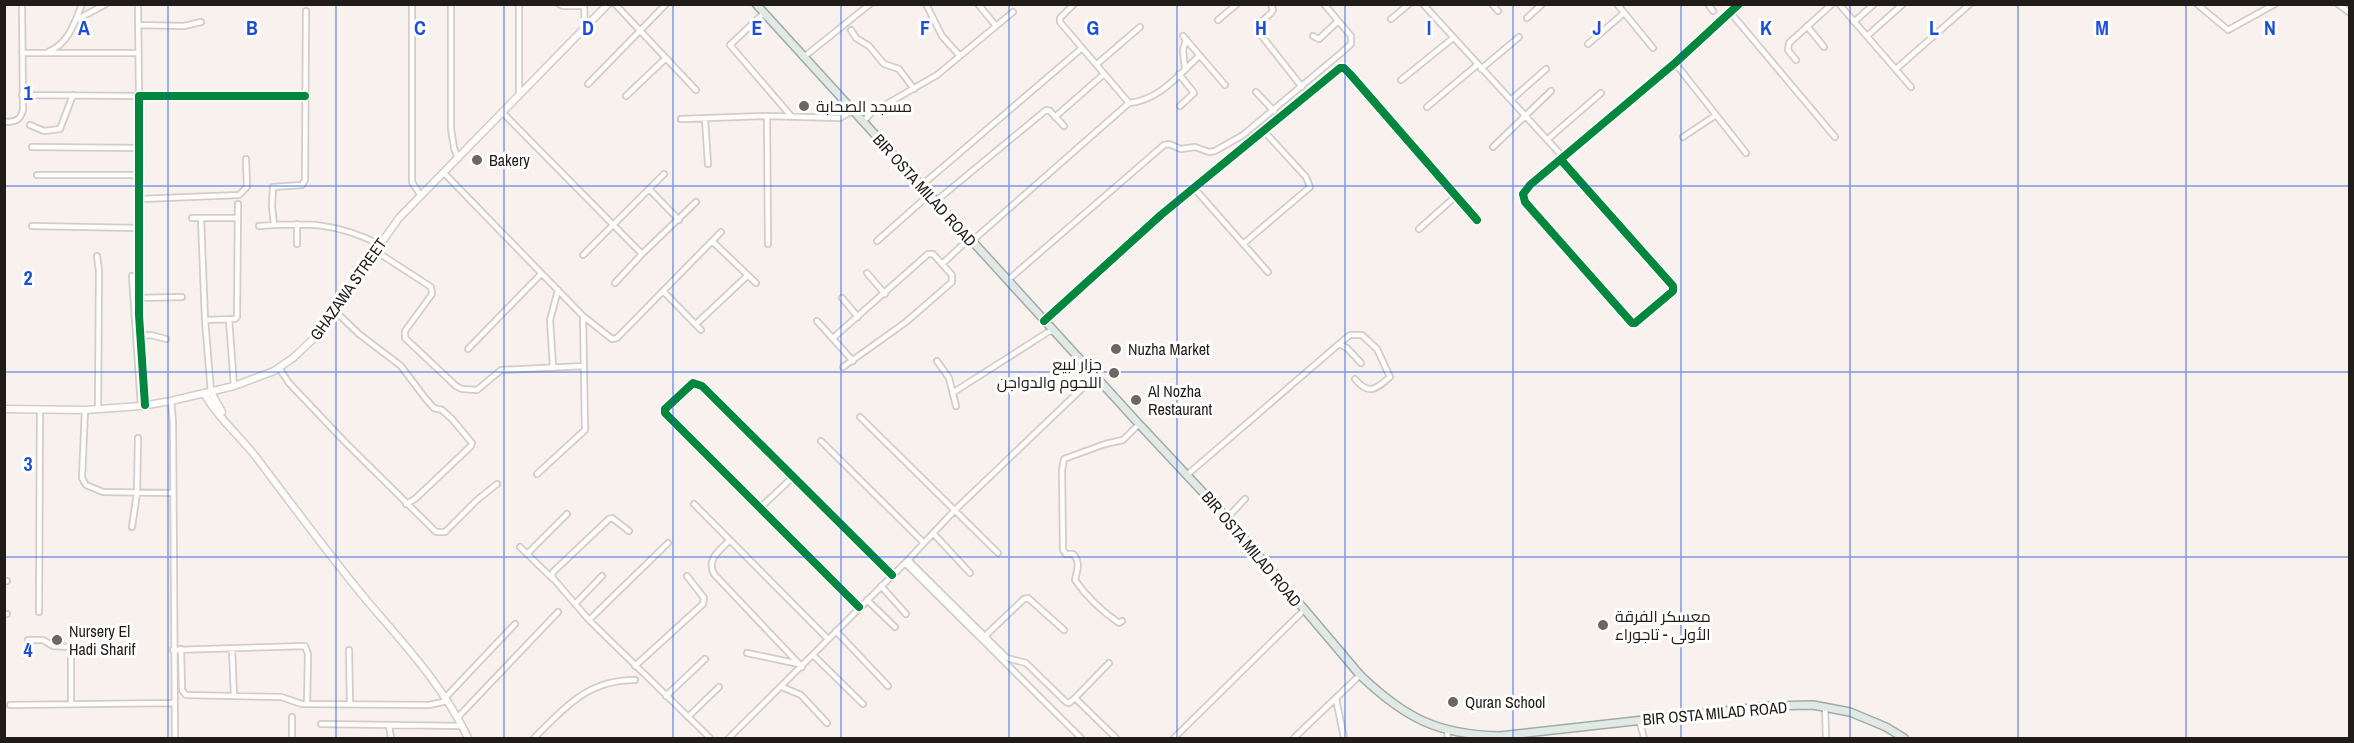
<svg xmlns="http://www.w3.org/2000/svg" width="2354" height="743" font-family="'Archivo Narrow',Cairo,sans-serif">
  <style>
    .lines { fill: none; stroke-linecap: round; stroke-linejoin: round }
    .street-casing { stroke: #d2ccca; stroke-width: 8 }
    .secondary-casing { stroke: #d2ccca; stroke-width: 9 }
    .primary-casing { stroke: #9faba6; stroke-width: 10 }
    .street { stroke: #fefdfc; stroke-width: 4.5 }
    .secondary { stroke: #fefdfc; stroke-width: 6 }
    .primary { stroke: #e1e9e6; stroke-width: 7 }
    .cycleway-casing { stroke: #fff; stroke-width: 11 }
    .cycleway { stroke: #00873e; stroke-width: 8 }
    .grid { fill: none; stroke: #1d4ed8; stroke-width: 1.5; stroke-opacity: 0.55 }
    .poi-dot { fill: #6c6764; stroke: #fff; stroke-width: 2 }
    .labels { text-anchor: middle; stroke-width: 6; stroke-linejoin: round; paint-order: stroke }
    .poi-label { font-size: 16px; fill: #201c1a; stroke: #fff; text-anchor: start }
    .street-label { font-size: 16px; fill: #201c1a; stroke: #fff }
    .grid-label { font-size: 20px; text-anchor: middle; font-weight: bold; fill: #1d4ed8; stroke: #fff; stroke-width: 6; stroke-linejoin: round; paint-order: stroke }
  </style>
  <rect width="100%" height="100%" fill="#f9f1ee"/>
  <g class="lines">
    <!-- street casing -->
    <g class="street-casing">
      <path id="street" d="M412,4V182L421,196
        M451,4V129L454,148L458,159
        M559,4L563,6H584
        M584,4L585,28
        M615,4L696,90
        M926,4L942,36L960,56
        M978,4L996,26
        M1271,4L1273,10C1269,18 1258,20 1257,30L1302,87
        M1423,4L1563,157
        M1492,4L1498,11
        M1617,4L1653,48
        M1708,4L1713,11
        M1839,4L1911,87
        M2197,4L2228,30L2275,4
        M2338,4L2350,13
        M1730,12L1835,137
        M764,13L730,45L791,116
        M1527,18L1542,4
        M1391,19L1409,4
        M76,20L106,4
        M1218,20L1237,4
        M1854,22L1874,4
        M138,25L184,26L201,22
        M1807,26L1824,47
        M851,30L856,38L869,46L884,64L899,69L914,89
        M1183,36L1225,85
        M1313,36L1319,39L1338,21
        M1867,36L1903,4
        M1588,44L1624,13
        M48,52C69,43 74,24 82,4
        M22,53H138
        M804,57L870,4
        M1796,60L1788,50L1789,43L1832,4
        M1675,63L1746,153
        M1097,64L1140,27
        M1185,69L1183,50L1186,39
        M1481,69L1519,37
        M1896,69L1970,4
        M1179,74L1194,93L1180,106
        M1401,80L1453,38
        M588,84L666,4
        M1256,92L1274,111
        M22,95L139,96L138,4
        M519,95V4
        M626,96L666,58
        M1511,100L1546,69
        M1129,103C1159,100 1178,76 1199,56
        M1427,107L1477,65
        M502,112L642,254L696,202
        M767,116L768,244
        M1055,117L1104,74
        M681,119L767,116L840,118L852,111
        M705,119L708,164
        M4,122C15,122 20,121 23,110L22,4
        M863,122L871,113L937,75L1013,12
        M30,125L44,131L60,129L73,95
        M1683,137L1716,115
        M1548,139L1601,93
        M32,147L139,148
        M1493,147L1551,91
        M1561,160L1673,286V291L1635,323H1632L1525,202L1523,194L1530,185L1675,63L1739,4
        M444,173L583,316L612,339L617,338L721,232
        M37,175H139
        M922,185L1082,48
        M1194,188L1268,272
        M650,190L679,220
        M139,199L239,195L247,187L246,159
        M936,201L1046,110L1050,111L1064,126
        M192,218H238
        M201,218L205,320L211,392
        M297,224V244
        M274,225L272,206L273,187L302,185L305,180L306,11
        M32,226L138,228
        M259,226C308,223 334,222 379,244
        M1419,229L1456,196
        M712,241L756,283
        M877,241L930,194
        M972,241L1129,103L1060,22V18L1074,4
        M1243,244L1310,187L1306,177L1263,130
        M374,250L431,287L432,294L405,331V338L456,386L462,389L477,390L501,370L584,366
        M583,255L664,174
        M97,256L99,271L98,409
        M942,264L969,239
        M867,273L885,294
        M132,276L141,406
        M1008,280L1164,145L1169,144L1181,149L1195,147L1209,152L1215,151L1243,135L1341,53L1351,44V36L1324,4
        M615,283L642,254
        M664,292L701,330
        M139,298L182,297
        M842,298L858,317
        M334,310L359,334L401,366L425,398L434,408L442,410L452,419L472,443L471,446L415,499L406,504
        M229,319L234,386
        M205,320L235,319L237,317L238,204
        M817,321L853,361
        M1044,321L1162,214L1340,68H1344L1350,74L1477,220
        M696,324L747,276
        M140,336L151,335L166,339
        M833,338L928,254H933L952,275V282L906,322L843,367
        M1339,344L1347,348L1361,363
        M468,349L541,274
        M937,361L949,378L956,406
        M553,367L550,320L558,290
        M279,368L289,383L345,442L436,532H445L477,500L497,484
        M954,392L1048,332L1054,331
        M171,401L173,422L175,738
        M145,405L139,315V96H305
        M85,410L82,478L86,485L103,492L173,493
        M860,417L998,553
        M821,441L924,543
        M537,474L585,430L583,316
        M1188,474L1339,344L1350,335H1362L1377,349L1390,377C1376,389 1369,396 1355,379
        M694,504L828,639
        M760,508L794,476
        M1227,518L1245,499
        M132,527L137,493L138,438
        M629,531L612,518L609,519L553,572L552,577L589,620L710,738
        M933,533L970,573
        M730,540C720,550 706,559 714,574L802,667
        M520,547L553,579
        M527,554L567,514
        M908,560L1007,658L1026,663L1066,702L1069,703L1075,698
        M905,563L1081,738
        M4,581H7
        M881,586L906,614
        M867,600L895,627
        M575,604L602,576
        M859,607L665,413V409L693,383L702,386L892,575
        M39,612L40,409
        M4,614H7
        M589,620L668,543
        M1122,621L1119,623C1103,612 1086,596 1075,580C1077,570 1081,562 1073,554H1066L1063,550L1062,470L1064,459L1105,444L1123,440L1139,424
        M836,631L888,686
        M985,636L1024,599L1028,598L1064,630
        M28,640H43L53,646L71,647V704
        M181,649L182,690L186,695L281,697L302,704L429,705L447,701
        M232,649L234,696
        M173,650L305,646L308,654L307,704
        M349,650L350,704
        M747,653L799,664
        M813,655L863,704
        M1109,663L1075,698L1116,738
        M635,666L703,604L704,598L687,576
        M782,687L801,695L827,723
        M666,696L705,659
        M445,698L515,624
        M1336,699L1344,738
        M10,705L174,703
        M1825,706L1826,738
        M292,717V738
        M458,717L558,612
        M688,717L719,687
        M1639,720L1644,738
        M321,724L462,726
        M389,726L391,738
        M1447,731L1448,738
        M534,738C566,707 587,680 635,680
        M729,738L908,560L954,511L1095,376
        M1174,738L1304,610
        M1294,738L1360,675"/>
    </g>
    <!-- secondary casing -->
    <g class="secondary-casing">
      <path id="secondary" d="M211,392L222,412
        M204,393C217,417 239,435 256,457C293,506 329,555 368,602C405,645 444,687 468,738
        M4,409L85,410L141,406L171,401L234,386L274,371L293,358L312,340L399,218L608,4"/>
    </g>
    <!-- primary casing -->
    <g class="primary-casing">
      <path id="primary" d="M756,4L1139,424L1227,518L1360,675C1405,718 1438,735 1500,736L1770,706L1813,705L1850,712L1886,727L1904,738"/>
    </g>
    <!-- street -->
    <use href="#street" class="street"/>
    <!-- secondary -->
    <use href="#secondary" class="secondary"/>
    <!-- primary -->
    <use href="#primary" class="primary"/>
    <!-- cycleway casing -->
    <g class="cycleway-casing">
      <path id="cycleway" d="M1561,160L1673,286V291L1635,323H1632L1525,202L1523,194L1530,185L1675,63L1739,4
        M1044,321L1162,214L1340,68H1344L1350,74L1477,220
        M145,405L139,315V96H305
        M859,607L665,413V409L693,383L702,386L892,575"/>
    </g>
    <!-- cycleway -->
    <use href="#cycleway" class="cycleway"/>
  </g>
  <!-- grid -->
  <path class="grid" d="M168,4V738M336,4V738M504,4V738M673,4V738M841,4V738M1009,4V738M1177,4V738M1345,4V738M1513,4V738M1681,4V738M1850,4V738M2018,4V738M2186,4V738M4,186H2350M4,372H2350M4,557H2350"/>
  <!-- markers -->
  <g class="poi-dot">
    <circle cx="804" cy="106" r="6"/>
    <circle cx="477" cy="160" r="6"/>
    <circle cx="1116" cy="349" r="6"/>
    <circle cx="1114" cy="373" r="6"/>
    <circle cx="1136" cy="400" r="6"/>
    <circle cx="1603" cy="625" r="6"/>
    <circle cx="57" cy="640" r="6"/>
    <circle cx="1453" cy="702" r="6"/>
  </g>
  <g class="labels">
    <!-- poi labels -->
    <g class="poi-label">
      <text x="816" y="112">مسجد الصحابة</text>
      <text x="489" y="166">Bakery</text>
      <text x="1128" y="355">Nuzha Market</text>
      <text x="1102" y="370" text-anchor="end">جزار لبيع<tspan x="1102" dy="18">اللحوم والدواجن</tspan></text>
      <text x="1148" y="397">Al Nozha<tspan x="1148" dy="18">Restaurant</tspan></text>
      <text x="1615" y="622">معسكر الفرقة<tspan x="1615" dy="18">الأولى - تاجوراء</tspan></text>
      <text x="69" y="637">Nursery El<tspan x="69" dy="18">Hadi Sharif</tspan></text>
      <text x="1465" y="708">Quran School</text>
    </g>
    <!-- street labels -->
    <g class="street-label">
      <text transform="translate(925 190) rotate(48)" y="6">BIR OSTA MILAD ROAD</text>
      <text transform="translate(348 289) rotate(-55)" y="6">GHAZAWA STREET</text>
      <text transform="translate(1252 549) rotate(50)" y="6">BIR OSTA MILAD ROAD</text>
      <text transform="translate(1715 713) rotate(-5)" y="6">BIR OSTA MILAD ROAD</text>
    </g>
  </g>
  <g class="grid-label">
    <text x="84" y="35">A</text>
    <text x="252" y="35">B</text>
    <text x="420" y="35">C</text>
    <text x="588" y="35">D</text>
    <text x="757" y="35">E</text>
    <text x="925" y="35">F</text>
    <text x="1093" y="35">G</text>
    <text x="1261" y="35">H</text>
    <text x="1429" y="35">I</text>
    <text x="1597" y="35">J</text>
    <text x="1766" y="35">K</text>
    <text x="1934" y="35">L</text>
    <text x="2102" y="35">M</text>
    <text x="2270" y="35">N</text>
    <text x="28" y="100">1</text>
    <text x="28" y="285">2</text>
    <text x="28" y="471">3</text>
    <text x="28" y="657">4</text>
  </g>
  <!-- border -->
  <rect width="2354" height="743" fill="none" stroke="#201c1a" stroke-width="12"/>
</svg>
